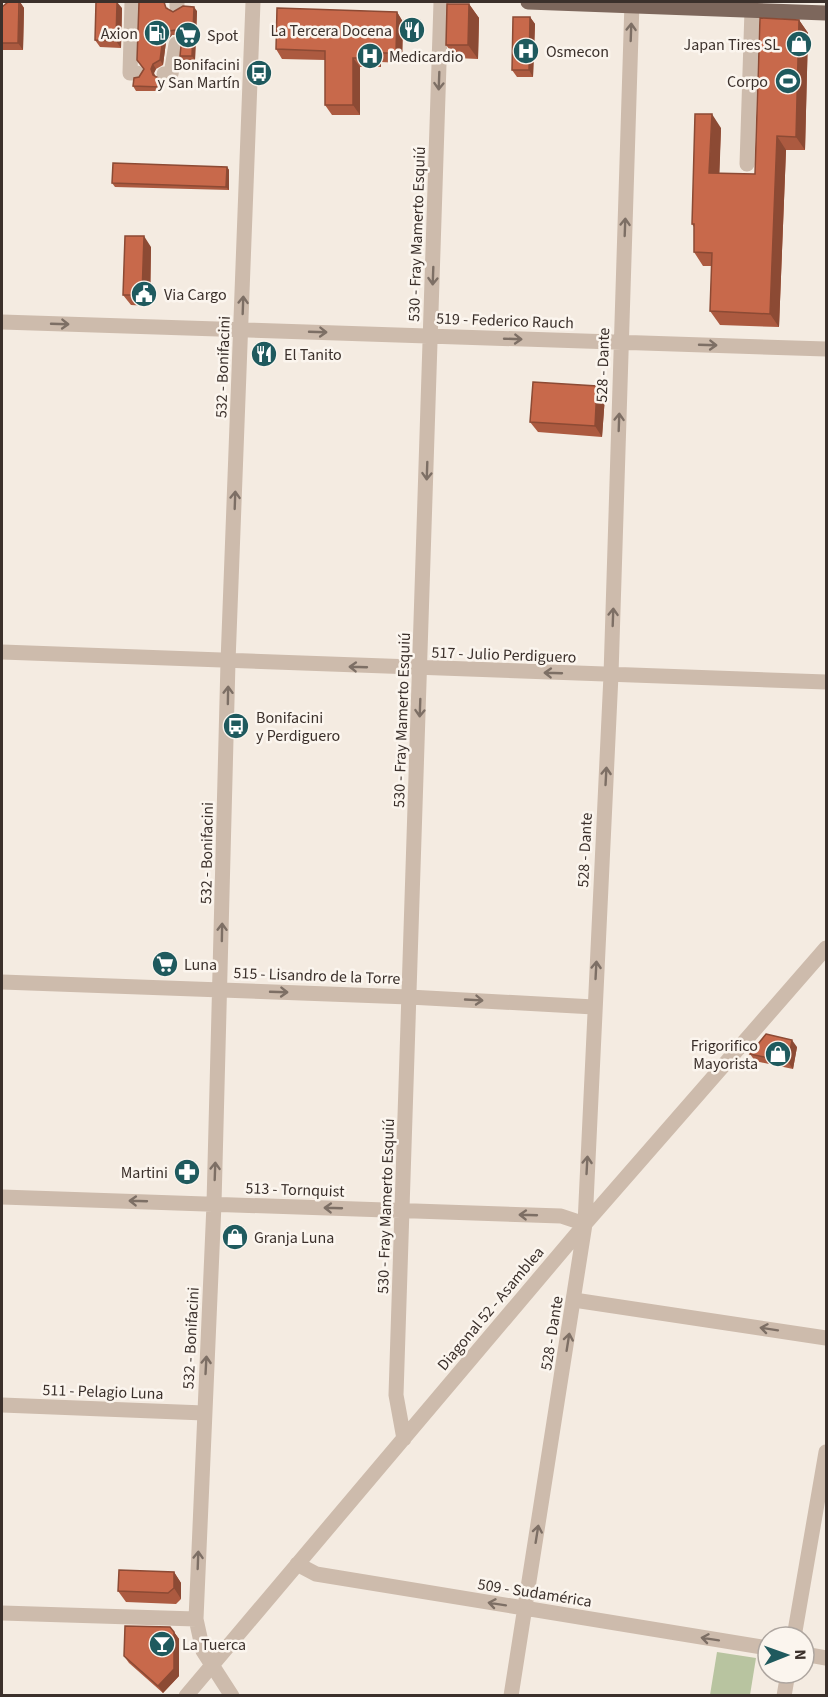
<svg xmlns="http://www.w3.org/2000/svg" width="828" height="1697" font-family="'Source Sans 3',sans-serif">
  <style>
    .green { fill: #b8c4a0 }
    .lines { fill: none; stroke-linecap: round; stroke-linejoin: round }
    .minor { stroke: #cdbbac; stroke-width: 15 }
    .major { stroke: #7d675c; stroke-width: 15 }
    .wall { fill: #ac5a40 }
    .shaded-wall { fill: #8c4a34 }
    .building { fill: #c8694b; stroke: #8c4a34; stroke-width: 1.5 }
    .oneway { stroke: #7d6f65 }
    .labels { text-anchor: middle; stroke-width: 5; stroke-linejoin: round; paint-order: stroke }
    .poi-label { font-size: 16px; fill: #3b302b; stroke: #fbf5ee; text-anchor: start }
    .street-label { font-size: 16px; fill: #3b302b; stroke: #fbf5ee }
  </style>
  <rect width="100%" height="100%" fill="#f4ebe1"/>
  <!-- green -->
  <path class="green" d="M717,1652L756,1658L750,1695H710Z"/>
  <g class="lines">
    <!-- minor -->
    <path class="minor" d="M132,2L130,73H137
      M177,7V2
      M164,74H171L176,44
      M747,164L752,10
      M2,322L826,349
      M2,652L826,682
      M2,982L409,997L594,1007
      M2,1197L561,1216L585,1224
      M574,1300L826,1338
      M2,1405L204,1413
      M404,1439L396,1395L441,2
      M297,1564L316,1574L768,1648
      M2,1613L196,1619
      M794,1637L826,1452
      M804,1654L826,1658
      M186,1696L585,1224L826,948
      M232,1696L203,1651L196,1619L214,1204L228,662L253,2
      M511,1696L585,1224L611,675L632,2
      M784,1696L788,1673"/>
    <!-- major -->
    <path class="major" d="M528,2L826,13"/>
  </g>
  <!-- wall -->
  <path class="wall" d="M20,2L24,8L23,50H3L2,47V7Z
    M469,4L479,18L478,59L456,58L446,45Z
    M167,7L168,9L173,12L197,11L195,60H183L180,56L182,37L178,35H172L166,42L163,65L156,69L154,73L155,76L163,84V91H136L133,86L144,69Z
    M122,8L121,48L100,47L95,40Z
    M397,12L403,22L402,63L381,62V67H360V115H332L325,105V60L282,59L276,49Z
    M530,17L535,24L533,77H517L512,70Z
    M799,20L808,33L805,150H786L779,327L720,325L710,311L712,266H703L694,252V227L692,224L721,128L719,174H755Z
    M227,167L229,170V190L115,187L112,183Z
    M151,247L150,306L131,305L123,295Z
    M605,396L602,437L538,432L530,422Z
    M797,1047L793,1069L755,1061L750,1054Z
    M174,1572L181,1583V1599L176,1604L126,1602L118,1591Z
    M174,1632L179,1639V1676L163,1693L129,1663L124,1656Z"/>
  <!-- shaded-wall -->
  <path class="shaded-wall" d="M20,2L24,8L23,50L18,43Z
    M117,2L122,8L121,48L116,41Z
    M469,4L479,18L478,59L468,45Z
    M194,7L197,11L195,60L192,56Z
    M397,12L403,22L402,63L396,53Z
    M530,17L535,24L533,77L529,70Z
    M799,20L808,33L805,150L796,137Z
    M169,31L172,35L166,42L163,65L160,60L163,38Z
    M374,53L381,62V67L374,58Z
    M353,58L360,67V115L353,105Z
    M153,64L156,69L154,73L156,79L153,75L151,69Z
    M160,79L163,84V91L160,87Z
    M712,114L721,128L719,187L709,173Z
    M777,136L786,150L779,327L770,314Z
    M227,167L229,170V190L226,187Z
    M144,236L151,247L150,306L142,295Z
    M597,386L605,396L602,437L595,426Z
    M792,1040L797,1047L793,1069L788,1062Z
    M174,1572L181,1583V1599L174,1588Z
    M174,1632L179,1639V1676L163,1693L158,1686Z"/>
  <!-- building -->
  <path class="building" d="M8,2H19L18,43H2V7Z
    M96,2H117L116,41L95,40Z
    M139,2H164L166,8L173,12L183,6L194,7L192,56H180L182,36L175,30L169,31L163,38L160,60L153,64L151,69L153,75L160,79V87L133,86L134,78L139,77L144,69L137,60Z
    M447,4H469L468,45H446Z
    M277,8L397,12L396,53H374V58H353V105H325V51L276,49Z
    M513,17H530L529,70H512Z
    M760,18L799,20L796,137L777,136L770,314L710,311L712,253L694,252V224H692L695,114H712L709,173L755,174Z
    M113,163L227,167L226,187L112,183Z
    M125,236H144L142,295H123Z
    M533,382L597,386L595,426L530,422Z
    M766,1034L792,1040L788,1062L750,1054Z
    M119,1570L174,1572V1588L168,1593L118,1591Z
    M125,1626L170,1627L174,1632V1669L158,1686L124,1656Z"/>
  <!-- one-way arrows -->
  <defs><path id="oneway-shaft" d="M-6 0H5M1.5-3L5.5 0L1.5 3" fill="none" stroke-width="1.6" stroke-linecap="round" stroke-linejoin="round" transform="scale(1.5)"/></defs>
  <g class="oneway">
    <use href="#oneway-shaft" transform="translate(631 32) rotate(-88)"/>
    <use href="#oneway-shaft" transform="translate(439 81) rotate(92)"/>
    <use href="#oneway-shaft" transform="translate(625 227) rotate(-88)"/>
    <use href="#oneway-shaft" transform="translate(433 276) rotate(92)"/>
    <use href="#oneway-shaft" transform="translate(243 305) rotate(-88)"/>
    <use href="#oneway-shaft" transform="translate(60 324) rotate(2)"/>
    <use href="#oneway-shaft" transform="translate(318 332) rotate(2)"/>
    <use href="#oneway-shaft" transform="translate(513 339) rotate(2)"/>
    <use href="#oneway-shaft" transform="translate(708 345) rotate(2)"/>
    <use href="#oneway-shaft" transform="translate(619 422) rotate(-88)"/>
    <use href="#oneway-shaft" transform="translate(427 471) rotate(92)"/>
    <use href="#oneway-shaft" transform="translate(235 500) rotate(-88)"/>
    <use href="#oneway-shaft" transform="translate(613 617) rotate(-88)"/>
    <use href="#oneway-shaft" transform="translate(358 667) rotate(-178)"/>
    <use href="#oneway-shaft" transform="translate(553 673) rotate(-178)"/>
    <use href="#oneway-shaft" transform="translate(228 695) rotate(-89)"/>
    <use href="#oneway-shaft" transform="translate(420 708) rotate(92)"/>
    <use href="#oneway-shaft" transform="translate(606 776) rotate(-87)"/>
    <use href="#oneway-shaft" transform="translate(222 932) rotate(-89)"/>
    <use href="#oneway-shaft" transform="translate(596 970) rotate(-87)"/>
    <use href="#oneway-shaft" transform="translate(279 992) rotate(2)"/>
    <use href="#oneway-shaft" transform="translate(474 1000) rotate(3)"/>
    <use href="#oneway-shaft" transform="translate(587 1165) rotate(-87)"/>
    <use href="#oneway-shaft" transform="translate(215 1171) rotate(-88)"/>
    <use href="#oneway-shaft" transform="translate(138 1201) rotate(-178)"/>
    <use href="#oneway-shaft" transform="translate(333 1208) rotate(-178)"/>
    <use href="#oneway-shaft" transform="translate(528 1215) rotate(-178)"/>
    <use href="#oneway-shaft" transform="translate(769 1329) rotate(-171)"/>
    <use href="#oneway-shaft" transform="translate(568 1342) rotate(-81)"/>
    <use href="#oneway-shaft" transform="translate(206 1365) rotate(-87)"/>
    <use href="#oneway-shaft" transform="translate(537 1534) rotate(-81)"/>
    <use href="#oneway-shaft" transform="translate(198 1560) rotate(-88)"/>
    <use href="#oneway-shaft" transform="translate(497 1604) rotate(-171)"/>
    <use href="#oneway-shaft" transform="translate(710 1639) rotate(-171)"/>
  </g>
  <!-- icons -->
  <defs>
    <g id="restaurant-disc" transform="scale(1.35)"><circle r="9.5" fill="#1f5a5e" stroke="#fbf5ee"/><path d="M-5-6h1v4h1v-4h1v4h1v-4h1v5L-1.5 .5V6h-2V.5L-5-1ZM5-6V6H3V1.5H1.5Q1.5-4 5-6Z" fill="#fff"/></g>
    <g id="fuel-disc" transform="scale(1.35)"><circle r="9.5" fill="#1f5a5e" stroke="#fbf5ee"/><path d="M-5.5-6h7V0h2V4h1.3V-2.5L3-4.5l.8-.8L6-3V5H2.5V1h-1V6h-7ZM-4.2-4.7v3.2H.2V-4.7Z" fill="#fff"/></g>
    <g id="supermarket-disc" transform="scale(1.35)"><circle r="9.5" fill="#1f5a5e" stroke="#fbf5ee"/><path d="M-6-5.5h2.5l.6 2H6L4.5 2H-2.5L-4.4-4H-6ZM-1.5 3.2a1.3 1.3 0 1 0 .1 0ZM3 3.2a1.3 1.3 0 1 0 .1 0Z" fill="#fff"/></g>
    <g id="shop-disc" transform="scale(1.35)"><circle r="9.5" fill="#1f5a5e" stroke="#fbf5ee"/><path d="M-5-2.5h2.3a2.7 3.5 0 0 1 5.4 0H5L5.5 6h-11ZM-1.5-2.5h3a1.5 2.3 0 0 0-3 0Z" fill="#fff"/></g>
    <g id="hospital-disc" transform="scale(1.35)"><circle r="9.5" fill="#1f5a5e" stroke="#fbf5ee"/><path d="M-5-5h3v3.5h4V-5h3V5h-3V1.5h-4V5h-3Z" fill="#fff"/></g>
    <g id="bus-disc" transform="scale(1.35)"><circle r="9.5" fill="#1f5a5e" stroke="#fbf5ee"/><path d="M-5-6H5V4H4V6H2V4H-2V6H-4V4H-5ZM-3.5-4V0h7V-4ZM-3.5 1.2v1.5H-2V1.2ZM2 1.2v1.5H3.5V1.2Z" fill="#fff"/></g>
    <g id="stadium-disc" transform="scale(1.35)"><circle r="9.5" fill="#1f5a5e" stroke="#fbf5ee"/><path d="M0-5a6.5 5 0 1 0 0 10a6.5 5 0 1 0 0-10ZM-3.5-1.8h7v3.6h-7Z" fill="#fff"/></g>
    <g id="civic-disc" transform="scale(1.35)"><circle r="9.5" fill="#1f5a5e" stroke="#fbf5ee"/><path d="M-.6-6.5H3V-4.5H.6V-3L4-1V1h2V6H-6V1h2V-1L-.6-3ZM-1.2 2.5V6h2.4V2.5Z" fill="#fff"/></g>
    <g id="pharmacy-disc" transform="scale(1.35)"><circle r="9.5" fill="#1f5a5e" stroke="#fbf5ee"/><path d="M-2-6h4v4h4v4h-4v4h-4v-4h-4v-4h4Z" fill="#fff"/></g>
    <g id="bar-disc" transform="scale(1.35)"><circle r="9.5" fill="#1f5a5e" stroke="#fbf5ee"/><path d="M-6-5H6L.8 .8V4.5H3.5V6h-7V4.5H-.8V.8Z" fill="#fff"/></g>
  </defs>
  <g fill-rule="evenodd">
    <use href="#restaurant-disc" x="412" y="30"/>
    <use href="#fuel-disc" x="157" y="33"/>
    <use href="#supermarket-disc" x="188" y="35"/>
    <use href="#shop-disc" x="799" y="44"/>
    <use href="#hospital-disc" x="526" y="51"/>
    <use href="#hospital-disc" x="370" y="56"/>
    <use href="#bus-disc" x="259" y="73"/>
    <use href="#stadium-disc" x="788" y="81"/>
    <use href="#civic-disc" x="144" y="294"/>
    <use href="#restaurant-disc" x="264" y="354"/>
    <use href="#bus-disc" x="236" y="726"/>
    <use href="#supermarket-disc" x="165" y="964"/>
    <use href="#shop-disc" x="778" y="1054"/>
    <use href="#pharmacy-disc" x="187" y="1172"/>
    <use href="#shop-disc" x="235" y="1237"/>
    <use href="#bar-disc" x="162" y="1644"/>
  </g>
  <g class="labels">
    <!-- poi labels -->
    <g class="poi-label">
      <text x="392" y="36" text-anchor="end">La Tercera Docena</text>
      <text x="138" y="39" text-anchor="end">Axion</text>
      <text x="207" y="41">Spot</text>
      <text x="780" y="50" text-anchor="end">Japan Tires SL</text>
      <text x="546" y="57">Osmecon</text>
      <text x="389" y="62">Medicardio</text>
      <text x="240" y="70" text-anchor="end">Bonifacini<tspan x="240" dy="18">y San Martín</tspan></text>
      <text x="768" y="87" text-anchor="end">Corpo</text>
      <text x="164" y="300">Via Cargo</text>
      <text x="284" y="360">El Tanito</text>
      <text x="256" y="723">Bonifacini<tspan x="256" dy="18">y Perdiguero</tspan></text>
      <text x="184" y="970">Luna</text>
      <text x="758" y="1051" text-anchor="end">Frigorifico<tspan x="758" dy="18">Mayorista</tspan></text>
      <text x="168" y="1178" text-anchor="end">Martini</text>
      <text x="254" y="1243">Granja Luna</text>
      <text x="182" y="1650">La Tuerca</text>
    </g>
    <!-- street labels -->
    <g class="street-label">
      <text transform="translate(416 234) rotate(-88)" y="6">530 - Fray Mamerto Esquiú</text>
      <text transform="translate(505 320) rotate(2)" y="6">519 - Federico Rauch</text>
      <text transform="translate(602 365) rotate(-88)" y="6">528 - Dante</text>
      <text transform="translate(222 367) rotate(-88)" y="6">532 - Bonifacini</text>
      <text transform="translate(504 654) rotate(2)" y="6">517 - Julio Perdiguero</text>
      <text transform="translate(401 720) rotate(-88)" y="6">530 - Fray Mamerto Esquiú</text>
      <text transform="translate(584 850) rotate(-87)" y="6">528 - Dante</text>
      <text transform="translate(206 853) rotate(-89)" y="6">532 - Bonifacini</text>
      <text transform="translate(317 975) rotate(2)" y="6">515 - Lisandro de la Torre</text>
      <text transform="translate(295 1189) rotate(2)" y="6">513 - Tornquist</text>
      <text transform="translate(385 1206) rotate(-88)" y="6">530 - Fray Mamerto Esquiú</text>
      <text transform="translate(490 1308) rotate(-50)" y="6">Diagonal 52 - Asamblea</text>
      <text transform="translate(551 1333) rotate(-81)" y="6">528 - Dante</text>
      <text transform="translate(190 1338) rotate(-87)" y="6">532 - Bonifacini</text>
      <text transform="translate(103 1391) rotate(2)" y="6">511 - Pelagio Luna</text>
      <text transform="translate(535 1592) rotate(9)" y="6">509 - Sudamérica</text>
    </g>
  </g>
  <!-- border -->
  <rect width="828" height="1697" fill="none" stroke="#3b302b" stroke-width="6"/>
  <!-- north arrow -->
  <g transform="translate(786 1655) rotate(89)"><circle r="28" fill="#fbf5ee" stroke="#aea6a0" stroke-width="1.5"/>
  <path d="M0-4.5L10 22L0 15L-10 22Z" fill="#1f5a5e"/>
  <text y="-9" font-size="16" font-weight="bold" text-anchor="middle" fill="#3b302b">N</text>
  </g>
</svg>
